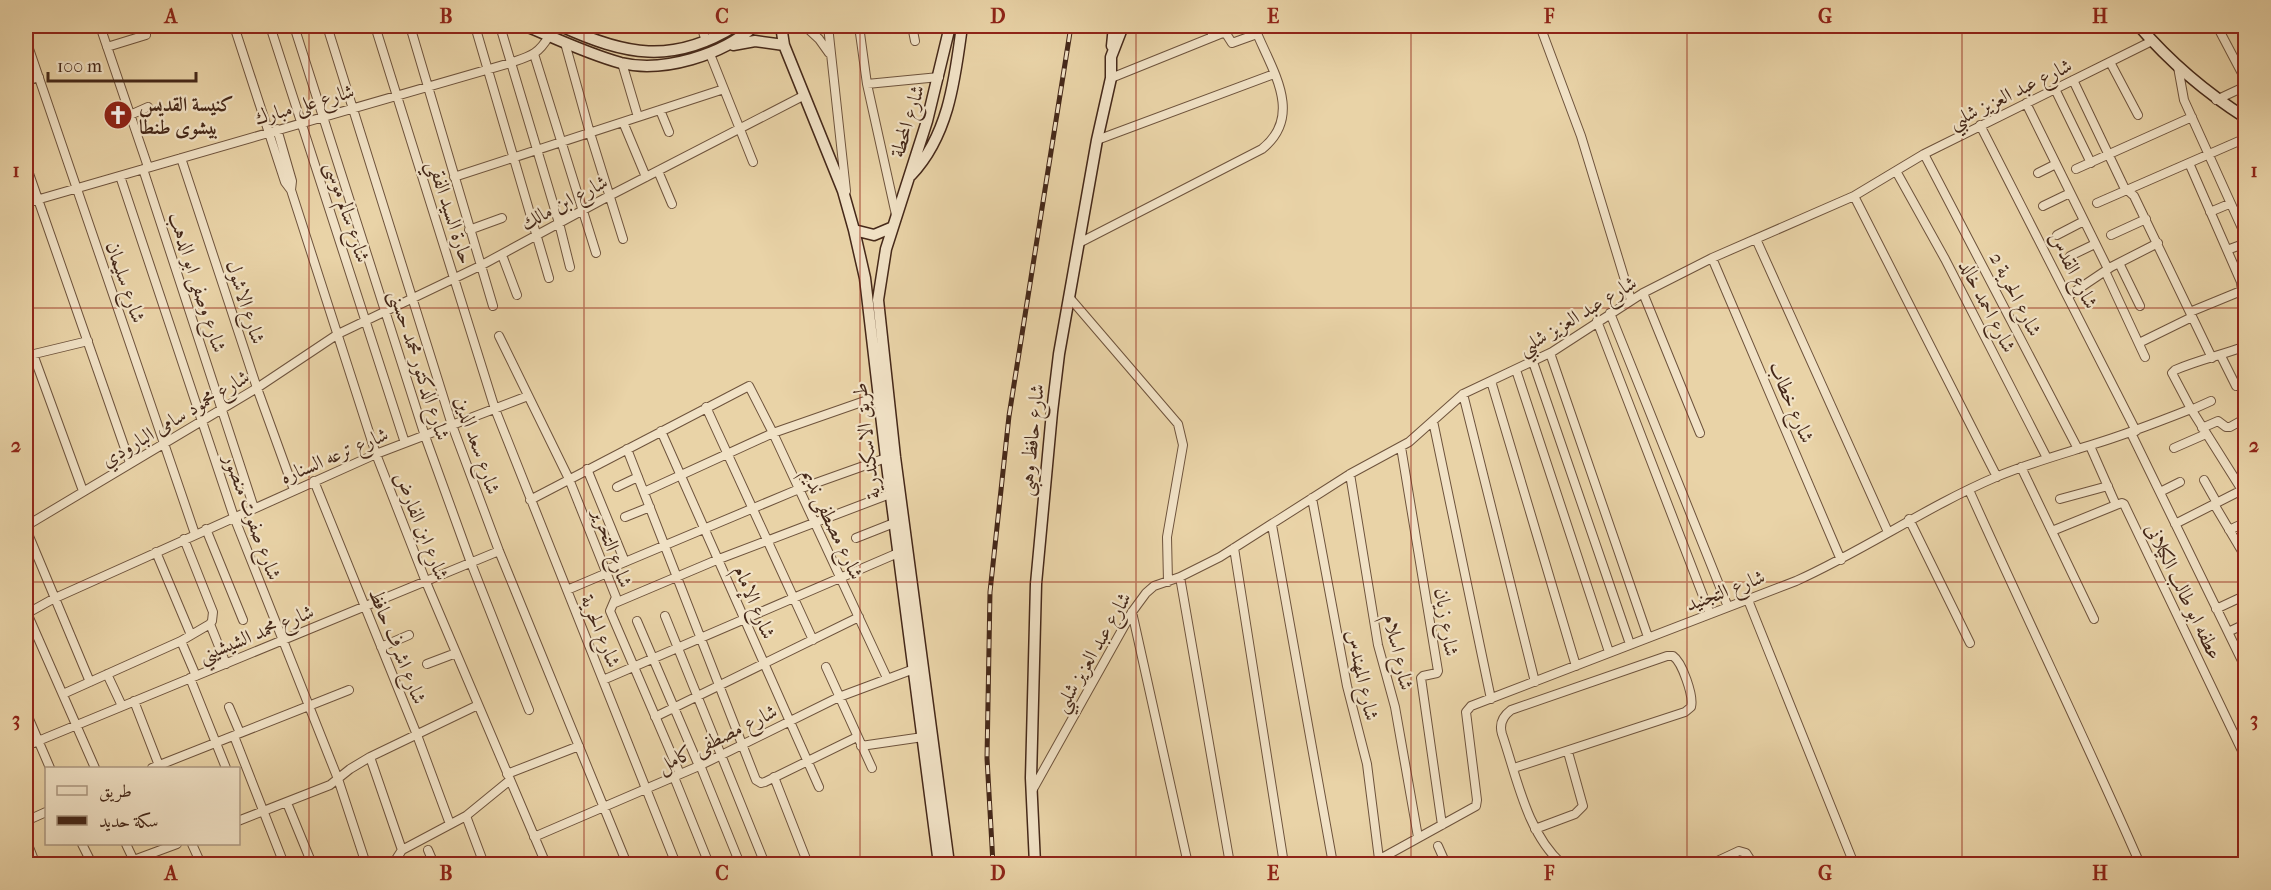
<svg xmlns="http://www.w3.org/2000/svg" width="2271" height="890" font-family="'IM FELL French Canon',Amiri,serif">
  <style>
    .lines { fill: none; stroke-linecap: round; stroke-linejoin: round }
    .minor-casing { stroke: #6e533c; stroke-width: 10 }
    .tertiary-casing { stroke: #6e533c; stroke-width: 11 }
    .secondary-casing { stroke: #452819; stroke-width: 13 }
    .minor { stroke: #f1e2c6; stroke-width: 8 }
    .tertiary { stroke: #f1e2c6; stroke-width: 9 }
    .secondary { stroke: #f1e2c6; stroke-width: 10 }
    .rail-casing { stroke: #452819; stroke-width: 5 }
    .rail { stroke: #f1e2c6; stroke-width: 3; stroke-dasharray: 9; stroke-linecap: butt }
    .grid { fill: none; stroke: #8f2418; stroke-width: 1.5; stroke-opacity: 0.55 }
    .labels { text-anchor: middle; stroke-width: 4.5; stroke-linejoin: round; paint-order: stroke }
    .street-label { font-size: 20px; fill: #452819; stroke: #f1e2c6 }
    .poi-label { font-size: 20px; font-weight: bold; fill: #452819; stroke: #f1e2c6; text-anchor: start }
    .neatline { fill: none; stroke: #8f2418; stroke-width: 2 }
    .grid-label { font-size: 20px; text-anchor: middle; font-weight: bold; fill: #8f2418 }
  </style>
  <rect width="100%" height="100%" fill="#e9d3a7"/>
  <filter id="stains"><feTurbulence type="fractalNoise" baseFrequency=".00333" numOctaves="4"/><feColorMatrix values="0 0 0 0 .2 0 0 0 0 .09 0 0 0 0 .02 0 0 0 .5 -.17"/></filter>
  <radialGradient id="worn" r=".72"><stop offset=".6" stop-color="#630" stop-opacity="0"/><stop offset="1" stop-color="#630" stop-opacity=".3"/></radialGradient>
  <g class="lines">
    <!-- minor casing -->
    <g class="minor-casing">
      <path id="minor" d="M100,26L148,167
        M234,26L285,182L291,190L376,454L426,582L546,864
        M270,26L405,443
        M294,26L425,436L471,563L529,710
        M327,26L452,425L499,551L627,864
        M375,26L495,409L676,864
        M410,26L493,306
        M475,26L549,278
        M500,26L559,223L570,267
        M701,26L706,41
        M805,26L819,39L829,53
        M828,26L846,191
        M859,26L867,84L896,215
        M912,26L915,41
        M1209,26L1213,37
        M1540,26L1581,136L1631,300
        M2217,26L2246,81
        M589,38L590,26
        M26,40L195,534
        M565,43L590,133L623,239
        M107,47L146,35
        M534,54L596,253
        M710,54L753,162
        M2110,62L2138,115
        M622,63L638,117
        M2178,67L2184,100L2246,237
        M1111,78L1225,32L1232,43L1257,34
        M2073,80L2124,187L2134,196L2212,358
        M26,81L39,77
        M867,84L939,77
        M2055,89L2091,163
        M2216,100L2246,86
        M2026,103L2108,269
        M660,110L669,132
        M130,115L148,107
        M623,122L646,177
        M1980,125L2136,431
        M277,129L292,181L291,190
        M1097,140L1274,74
        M1924,154L2078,449
        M181,158L257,388L294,490
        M2189,163L2241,282L2246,325
        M26,165L130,463
        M143,169L254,508
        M2076,169L2192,117
        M658,171L672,204
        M1896,171L1945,259L2047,458
        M2038,173L2056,164
        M120,176L234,517L338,779L366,864
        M454,177L724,89
        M1854,196L1997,477
        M26,203L510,63C530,56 538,55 549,36
        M2097,203L2246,138
        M2043,206L2070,193
        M2210,212L2229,204
        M469,230L502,218
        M2057,235L2084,221
        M2111,235L2146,219
        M1756,239L1888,532
        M1079,243L1262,149C1306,114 1269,66 1254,26
        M2227,250L2246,243
        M502,255L517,295
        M2070,256L2095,244
        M1712,258L1841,560
        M2119,263L2140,306
        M2105,271L2145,357
        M1643,293L1700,433
        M2068,296L2111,267L2158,243
        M1069,297L1178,424L1183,445L1167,537L1168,582
        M2190,312L2246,289
        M1610,313L1728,607
        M1597,321L1710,614
        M499,336L569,479L616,597L610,611L680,774
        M2139,343L2192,317
        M1550,353L1648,637
        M33,354L83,491
        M26,356L88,341
        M2221,356L2236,386
        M1533,362L1630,644
        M1516,370L1609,652
        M1491,381L1576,666
        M1463,394L1535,682
        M706,407L813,640
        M2191,410L2211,401
        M1433,421L1491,699
        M2202,428L2218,421L2226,427H2230L2246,418
        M661,431L819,787
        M2131,433L2246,669
        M2090,446L2116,505L2122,503L2124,504L2246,759
        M1401,447L1438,671L1437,673L1423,676L1421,678L1442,825
        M2174,448L2206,434
        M627,449L756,780L761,783L765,782L857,737
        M2021,467L2094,619
        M587,469L625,562
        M1350,474L1378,645L1395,707L1418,837
        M2204,480L2217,503
        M314,481L417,735L450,824
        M617,487L638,477
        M1969,490C2025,615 2085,738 2140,864
        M2242,490L2191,409L2172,373L2175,370C2198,360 2222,355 2246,346
        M644,492L773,433L879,396
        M2160,492L2180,482
        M1312,498L1347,686L1367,764L1379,859
        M2060,499L2108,486
        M530,500L749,386L773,433L887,678
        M2214,504L2246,558
        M625,517L650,507
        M1909,519L1970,643
        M2175,524L2244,489
        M1272,525L1333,864
        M26,526L257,388L338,334L480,266L609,196L803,96
        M26,529L90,682
        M206,529L243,620
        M2229,530L2242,524
        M2052,531L2116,505
        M856,538L894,523
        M184,539L213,612L212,621L210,624
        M1234,548L1284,864
        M156,552L191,635
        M606,570L799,489L886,458
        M1180,577L1230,864
        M567,590L607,573
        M1748,600L1854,864
        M615,603L719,559L890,494
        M2216,609L2246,595
        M1132,612L1188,864
        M27,613L95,768
        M26,614L53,599L376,454L528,396
        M665,616L765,864
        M637,621L699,766
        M210,624L226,664
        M2228,632L2245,624
        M181,641L196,676
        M381,647L409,635
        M427,664L456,653
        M826,667L872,768
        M107,674L122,706
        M190,678L226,768
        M603,680L898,553
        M63,694L181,641L210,624
        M134,701L160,768
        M229,707L240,733
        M26,712L50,768
        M655,717L859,617
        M234,736L284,864
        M26,746L499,551
        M861,746L923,737
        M370,757L402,850
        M700,765L740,864
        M152,768L349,690
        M1514,768L1685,712L1691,707C1694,696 1682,662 1673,656H1667L1511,710C1503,716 1499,724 1502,734C1517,778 1527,833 1562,864
        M507,774L579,746
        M674,777L709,864
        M774,777L808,864
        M1033,789L1132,612L1146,593L1154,586L1180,577L1220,557L1350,474L1409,442L1463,394L1552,352L1643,293L1712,258L1854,196L1924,154L2152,41
        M287,803L312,864
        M466,816L484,864
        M26,821L46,812
        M238,821L330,785L350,769L370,757L478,705
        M1535,829L1575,814L1583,806L1568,752
        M534,837L699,766L839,697L914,669
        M82,844L92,864
        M126,844L135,863
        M192,844L201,864
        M1438,846L1446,864
        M428,850L434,864
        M123,864L177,844
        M393,864L402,850L466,816L510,780
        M1371,864L1476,806L1477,800L1466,712L1471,706L1796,581C1865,550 1926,507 1996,477C2027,464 2059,455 2091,445C2125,435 2158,422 2191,409
        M1502,864H1507
        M1711,864L1739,851L1746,853L1753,864"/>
    </g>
    <!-- tertiary casing -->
    <g class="tertiary-casing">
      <path id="tertiary" d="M26,841L35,864"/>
    </g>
    <!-- secondary casing -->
    <g class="secondary-casing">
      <path id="secondary" d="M526,26C557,39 588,54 621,63C663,73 723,55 754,26
        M561,26C625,55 672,65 735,26
        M781,26L784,45L843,191L854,230L865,278L886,458L939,864
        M2139,26C2170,62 2205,92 2246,118
        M733,45L755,41L784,45
        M1112,46L1114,26
        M911,175C949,135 955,78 962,26
        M854,230L874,235L893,227
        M949,864L895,457L878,300L886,249L927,121L950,26
        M1035,864L1031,778L1036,584L1052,412L1059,354L1097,140L1111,78V57L1123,26"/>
    </g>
    <!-- minor -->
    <use href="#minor" class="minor"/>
    <!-- tertiary -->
    <use href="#tertiary" class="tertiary"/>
    <!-- secondary -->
    <use href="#secondary" class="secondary"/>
    <!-- rail casing -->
    <g class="rail-casing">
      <path id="rail" d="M993,864L987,758L990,592L1009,416L1071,26"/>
    </g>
    <!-- rail -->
    <use href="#rail" class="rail"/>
  </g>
  <!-- grid -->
  <path class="grid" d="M309,26V864M584,26V864M860,26V864M1136,26V864M1411,26V864M1687,26V864M1962,26V864M26,308H2246M26,582H2246"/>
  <!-- icons -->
  <defs>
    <g id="church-disc" transform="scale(1.5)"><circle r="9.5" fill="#8f2418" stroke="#f1e2c6"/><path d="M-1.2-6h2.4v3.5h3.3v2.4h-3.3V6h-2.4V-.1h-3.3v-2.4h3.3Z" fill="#fff"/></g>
  </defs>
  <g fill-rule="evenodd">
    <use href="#church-disc" x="118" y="115"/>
  </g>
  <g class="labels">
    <!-- street labels -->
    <g class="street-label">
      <text transform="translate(2010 93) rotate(-26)" y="7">شارع عبد العزيز شلبي</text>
      <text transform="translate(304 104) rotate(-16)" y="7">شارع على مبارك</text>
      <text transform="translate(907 121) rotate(-73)" y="7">شارع المحطة</text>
      <text transform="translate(564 202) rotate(-28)" y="7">شارع ابن مالك</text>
      <text transform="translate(348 212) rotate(72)" y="7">شارع سالم موسى</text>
      <text transform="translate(451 212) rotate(72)" y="7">حارة السيد الفقي</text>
      <text transform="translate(2074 270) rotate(63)" y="7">شارع القدس</text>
      <text transform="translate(126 282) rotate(71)" y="7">شارع سليمان</text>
      <text transform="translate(198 282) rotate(72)" y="7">شارع وصفى ابو الدهب</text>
      <text transform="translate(2016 294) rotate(63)" y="7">شارع الحرية 2</text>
      <text transform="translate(246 302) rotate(72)" y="7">شارع الاشول</text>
      <text transform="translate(1988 306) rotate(63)" y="7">شارع احمد خالد</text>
      <text transform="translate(1577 315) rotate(-31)" y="7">شارع عبد العزيز شلبي</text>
      <text transform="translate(420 365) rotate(72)" y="7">شارع الدكتور محمد حسنى</text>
      <text transform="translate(1792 402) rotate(67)" y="7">شارع خطاب</text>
      <text transform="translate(175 418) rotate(-31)" y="7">شارع محمود سامى البارودي</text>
      <text transform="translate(1031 440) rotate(-84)" y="7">شارع حافظ وهبى</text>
      <text transform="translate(866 441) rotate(-97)" y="7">طريق الاسكندرية</text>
      <text transform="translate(478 445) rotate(71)" y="7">شارع سعد الدين</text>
      <text transform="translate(334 455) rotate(-23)" y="7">شارع ترعه السناره</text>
      <text transform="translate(253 517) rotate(70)" y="7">شارع صفوت منصور</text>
      <text transform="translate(833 524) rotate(65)" y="7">شارع مصطفى نديم</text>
      <text transform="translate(422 526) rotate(68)" y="7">شارع ابن الفارض</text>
      <text transform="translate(613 548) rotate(70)" y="7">شارع التحرير</text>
      <text transform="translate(1725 590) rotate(-21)" y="7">شارع التجنيد</text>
      <text transform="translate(2184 591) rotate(64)" y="7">عطفه ابو طالب الكيلانى</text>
      <text transform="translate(755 602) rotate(67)" y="7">شارع الإمام</text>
      <text transform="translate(1447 622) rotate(81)" y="7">شارع زيان</text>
      <text transform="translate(601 631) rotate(68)" y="7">شارع الحرية</text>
      <text transform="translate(256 633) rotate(-22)" y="7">شارع محمد الشيشيني</text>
      <text transform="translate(398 646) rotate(68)" y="7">شارع اشرف حافظ</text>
      <text transform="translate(1092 652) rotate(-60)" y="7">شارع عبد العزيز شلبي</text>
      <text transform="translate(1399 652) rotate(77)" y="7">شارع اسلام</text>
      <text transform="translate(1363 675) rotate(78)" y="7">شارع المهندس</text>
      <text transform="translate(717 738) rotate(-26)" y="7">شارع مصطفى كامل</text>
    </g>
    <!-- poi labels -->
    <g class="poi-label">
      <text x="139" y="111">كنيسة القديس<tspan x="139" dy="23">بيشوى طنطا</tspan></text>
    </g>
  </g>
  <!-- margin -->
  <rect width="2271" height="890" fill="none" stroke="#e9d3a7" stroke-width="66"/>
  <!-- legend -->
  <rect x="45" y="767" width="195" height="78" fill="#f1e2c6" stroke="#ac9881" stroke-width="1.5"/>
  <rect x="57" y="786" width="30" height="9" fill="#f1e2c6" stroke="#ac9881" stroke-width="1.5"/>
  <text x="99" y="797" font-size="18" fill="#452819">طريق</text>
  <rect x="57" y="816" width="30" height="9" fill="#452819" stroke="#ac9881" stroke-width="1.5"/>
  <text x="99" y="827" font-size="18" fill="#452819">سكة حديد</text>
  <!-- scale -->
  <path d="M48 72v9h148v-9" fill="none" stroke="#452819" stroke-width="3"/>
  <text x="57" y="72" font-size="18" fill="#452819" stroke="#f1e2c6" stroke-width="4.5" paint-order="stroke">100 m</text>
  <rect x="33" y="33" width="2205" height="824" class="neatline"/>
  <g class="grid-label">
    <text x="171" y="23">A</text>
    <text x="446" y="23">B</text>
    <text x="722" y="23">C</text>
    <text x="998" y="23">D</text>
    <text x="1273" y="23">E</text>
    <text x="1549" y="23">F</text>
    <text x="1825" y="23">G</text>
    <text x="2100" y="23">H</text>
    <text x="16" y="177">1</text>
    <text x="2254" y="177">1</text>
    <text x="16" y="452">2</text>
    <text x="2254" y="452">2</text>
    <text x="16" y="726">3</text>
    <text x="2254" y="726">3</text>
    <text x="171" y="880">A</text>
    <text x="446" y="880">B</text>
    <text x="722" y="880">C</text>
    <text x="998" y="880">D</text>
    <text x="1273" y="880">E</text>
    <text x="1549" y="880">F</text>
    <text x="1825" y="880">G</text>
    <text x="2100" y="880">H</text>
  </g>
  <rect width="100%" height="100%" filter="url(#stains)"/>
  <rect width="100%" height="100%" fill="url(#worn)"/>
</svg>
